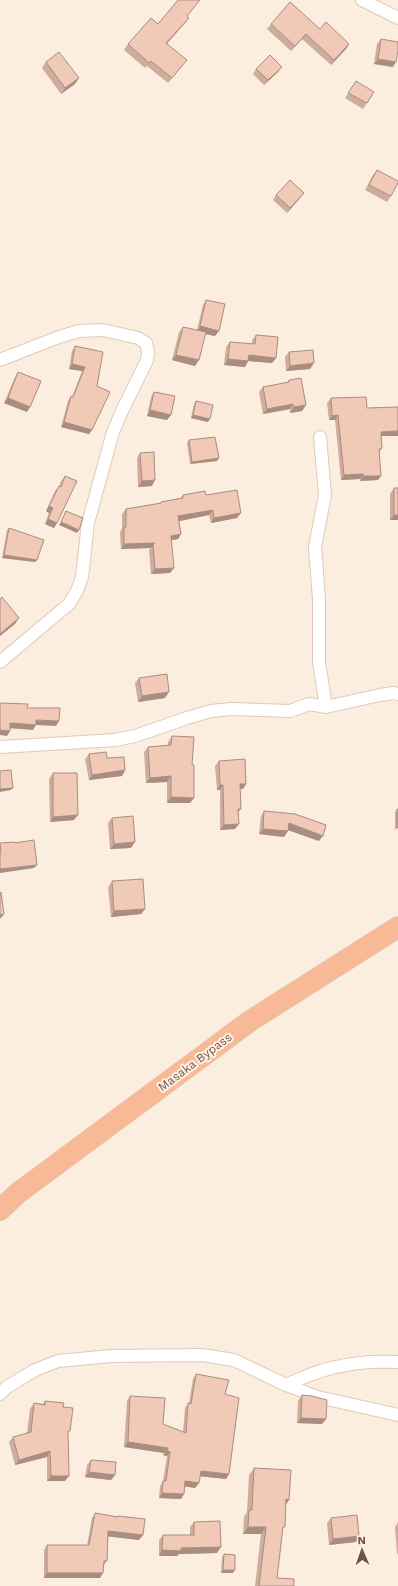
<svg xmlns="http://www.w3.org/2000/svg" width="398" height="1586" font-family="'Work Sans',sans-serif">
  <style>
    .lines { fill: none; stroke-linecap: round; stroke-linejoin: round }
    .minor-casing { stroke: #dfc9bb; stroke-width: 14 }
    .trunk-casing { stroke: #d7cfcb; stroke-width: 22 }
    .minor { stroke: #fff; stroke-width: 12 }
    .trunk { stroke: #f8ba96; stroke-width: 21 }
    .wall { fill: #cead9d }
    .shaded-wall { fill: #a88d80 }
    .building { fill: #f0c9b7; stroke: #a88d80 }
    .labels { text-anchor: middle; stroke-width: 4; stroke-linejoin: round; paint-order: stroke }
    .street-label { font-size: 12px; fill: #715347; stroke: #fff2e4 }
  </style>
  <rect width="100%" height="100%" fill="#fbeedf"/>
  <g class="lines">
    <!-- minor casing -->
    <g class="minor-casing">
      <path id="minor" d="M362,0L398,18
        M0,360L59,337L79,331L103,330L138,338L146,343L148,352L147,360L122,411L113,432L88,523L82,577L77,591L69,604L0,662
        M320,437L325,495L315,547L319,599V662L326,707
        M0,747L115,740L135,736L187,718L211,711L231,709L290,711L309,704L326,707L380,695L393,693L398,694
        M286,1385L318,1397L398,1415
        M0,1394L7,1387L35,1370L58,1361L111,1356L202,1355L234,1360L286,1385C302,1378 319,1370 336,1367C356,1362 377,1361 398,1362"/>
    </g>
    <!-- trunk casing -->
    <g class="trunk-casing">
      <path id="trunk" d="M0,1210L18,1193L250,1021L398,927"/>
    </g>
    <!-- minor -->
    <use href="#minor" class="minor"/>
    <!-- trunk -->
    <use href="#trunk" class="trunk"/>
  </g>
  <!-- wall -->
  <path class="wall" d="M178,0H200L187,16L189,18L185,23L167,44L183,65L168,83L147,66L145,68L124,50L128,44L158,24Z
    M271,24L320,29L349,44L346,49L331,65L302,39L291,51L267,29Z
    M381,39L393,67L374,64L377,44Z
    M46,62L75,84L61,94L42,68Z
    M256,69L278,72L264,85L253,74Z
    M356,81L367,103L363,109L345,98Z
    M377,170L391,196L387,202L365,190L373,175Z
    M276,195L300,198L287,213L273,200Z
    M206,300L215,336L205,334L195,366L172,360L179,332L183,327L197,330L203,305Z
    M256,335L276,358L272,363L248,361L245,367L224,365L226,347L230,342L252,344V340Z
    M75,346L97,386L92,430L89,434L61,427L68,401L71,396L72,397L82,371L69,369L72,351Z
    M289,352L310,369L286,371L285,357Z
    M18,372L27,412L4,403L15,377Z
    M289,380L306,405L302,411L290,413V409L263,414L259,392L263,387L287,383Z
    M154,392L167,420L147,416L151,397Z
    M331,398L367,408L398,407V436H381L382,448L379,453L378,480L360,481V479L341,480L335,420H329L327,403Z
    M196,401L208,422L191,418L194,404Z
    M189,440L219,458L217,461L190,464L187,443Z
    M140,453L152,486L138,487L137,458Z
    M65,476L57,523L54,528L45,524L49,513L46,511L55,491L59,486V487L61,481Z
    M394,488H398V520H390V494Z
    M183,495H206L237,518L211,523L209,515L179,521L181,534L178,539L171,540L170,573L151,574L149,550L151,548L121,549L120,532L122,528V514L126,509L160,503L161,502L180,498Z
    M9,528L37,560L35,562L2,558L7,530Z
    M139,678L165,698L138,702L135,683Z
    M172,736L190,803H167V782L146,783L144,752L148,747L168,745V742Z
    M89,754L107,758L125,770L122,776L89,780L85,759Z
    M219,761L246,784L243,789H240L241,809L238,813L235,829L220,830V790H217L215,766Z
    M53,773L74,820L50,822L49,779Z
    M397,809L398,828L395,830V812Z
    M264,811L319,841L288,830L284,837L259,834L261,816Z
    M112,818L131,848L110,849L108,823Z
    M112,882L145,909L141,914L111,917L108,887Z
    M196,1374L225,1394L229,1474L226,1479L200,1476L195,1488L185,1486L184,1494L181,1499L159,1498L160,1486L163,1481L167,1456L163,1455L164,1453L124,1447L127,1401L130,1396L163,1424L183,1432L185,1408L188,1403H189L193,1379Z
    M302,1395L326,1419L322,1424L297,1423L298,1401Z
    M45,1401L63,1407L68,1434L65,1481H47V1457L15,1465L9,1442L13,1437L27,1433L30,1409L34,1403L43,1404Z
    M91,1460L115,1475L111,1480L85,1477L87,1465Z
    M254,1468L289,1500L285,1505L277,1578L294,1586H255L261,1534H243L244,1517L247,1512L249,1475Z
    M95,1513L117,1517L118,1516L139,1540L108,1536L107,1561L104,1565L100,1578H44V1550L47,1545H87L92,1518Z
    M331,1518L356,1542L329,1545L327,1523Z
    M194,1522L217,1553L179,1554L177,1556H159V1540L163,1535H190V1527Z
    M398,1522V1554H397L395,1527Z
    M224,1554L233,1573H221L222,1557Z"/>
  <!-- shaded-wall -->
  <path class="shaded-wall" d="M189,18L185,23L162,48L166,43Z
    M306,34L302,39L291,51L295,46Z
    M349,44L346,49L331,65L334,60Z
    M378,59L396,62L393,67L374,64Z
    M282,67L278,72L264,85L268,80Z
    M79,78L75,84L61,94L65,88Z
    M304,193L300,198L287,213L290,208Z
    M200,326L219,331L215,336L197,332Z
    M176,355L199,360L195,366L172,360Z
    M249,355L276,358L272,363L248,361L245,367L224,365L228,359Z
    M314,363L310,369L286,371L290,366Z
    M72,364L85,367L82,371L69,369Z
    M8,398L30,407L27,412L4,403Z
    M293,404L290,409L263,414L267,409Z
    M306,405L302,411L290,413L294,407Z
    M150,410L171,415L167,420L147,416Z
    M193,415L210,419L208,422L191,418Z
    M338,415L335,420H329L332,416Z
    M64,422L92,430L89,434L61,427Z
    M398,431V436H377L381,432Z
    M219,458L217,461L190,464L192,462Z
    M363,474L360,479L341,480L344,475Z
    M363,476H381L378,480L360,481Z
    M155,480L152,486L138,487L142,481Z
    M49,506L53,508L49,513L46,511Z
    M213,510L209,515L175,522L178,516Z
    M241,513L237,518L211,523L214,518Z
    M394,515H398V520H390Z
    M48,519L57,523L54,528L45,524Z
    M61,522L79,530L77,533L59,525Z
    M181,534L178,539L168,541L171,536Z
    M155,543L151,548L121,549L124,544Z
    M4,555L37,560L35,562L2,558Z
    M174,568L170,573L151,574L155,569Z
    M19,618L15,624L0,636V634Z
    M169,692L165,698L138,702L142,696Z
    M36,720L59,721L56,726L36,725L33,730L7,728L10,723Z
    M0,730L10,731L7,736L0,735Z
    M125,770L122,776L89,780L92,775Z
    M171,776L167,782L146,783L150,778Z
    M240,784H246L243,789H236Z
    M220,785H223L220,790H217Z
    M13,788L11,790L0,792V789Z
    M171,797L194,798L190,803H167Z
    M78,815L74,820L50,822L53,817Z
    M289,823L323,836L319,841L285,829Z
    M239,824L235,829L220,830L224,825Z
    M263,829L288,831L284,837L259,834Z
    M135,842L131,848L110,849L114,844Z
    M37,865L34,868L0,873V869Z
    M145,909L141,914L111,917L114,911Z
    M4,914L0,919V915Z
    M301,1418L326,1419L322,1424L297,1423Z
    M128,1442L168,1448L164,1453L124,1447Z
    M167,1450L170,1452L167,1456L163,1455Z
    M50,1451L47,1457L15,1465L19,1460Z
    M201,1471L229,1474L226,1479L197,1476Z
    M89,1472L115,1475L111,1480L85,1477Z
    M51,1476H69L65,1481H47Z
    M185,1481L199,1483L195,1488L182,1486Z
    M162,1493L184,1494L181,1499L159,1498Z
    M286,1499L289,1500L284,1507Z
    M248,1527H266L261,1534H243Z
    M108,1531L143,1535L139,1540L104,1536Z
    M359,1536L356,1542L329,1545L333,1539Z
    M221,1547L217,1553L179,1554L177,1556H159L162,1550L181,1548Z
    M223,1570H235L233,1573H221Z
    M47,1573H103L100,1578H44Z"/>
  <!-- building -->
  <path class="building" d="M178,0H200L187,16L189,18L166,43L187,60L172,78L151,61L149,63L128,44L151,18L158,24Z
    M290,2L320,29L326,22L349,44L334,60L306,34L295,46L271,24Z
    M381,39L398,42V50L396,62L378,59Z
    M59,52L79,78L65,88L46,62Z
    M270,55L282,67L268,80L256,69Z
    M356,81L374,92L367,103L348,93Z
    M377,170L398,181V183L391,196L369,185Z
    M290,180L304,193L290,208L276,195Z
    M206,300L225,304L219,331L200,326Z
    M183,327L206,332L199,360L176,355Z
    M256,335L278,337L276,358L249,355L248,361L228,359L230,342L255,344Z
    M75,346L103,352L97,386L110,392L92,430L64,422L71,396L73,397L85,367L72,364Z
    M313,350L314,363L290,366L289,352Z
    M18,372L41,381L30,407L8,398Z
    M301,378L306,405L294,407L293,404L267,409L263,387L289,382V380Z
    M154,392L175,396L171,415L150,410Z
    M366,397L367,408L398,407V431L381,432L382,448L379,449L381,476H363V474L344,475L338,415L332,416L331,398Z
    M196,401L213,405L210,419L193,415Z
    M215,437L219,458L192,462L189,440Z
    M154,452L155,480L142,481L140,453Z
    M65,476L77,481L57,523L48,519L53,508L49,506L59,486L61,487Z
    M394,488H398V515H394Z
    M237,490L241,513L214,518L213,510L178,516L181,534L171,536L174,568L155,569L153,545L155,543L124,544V527H126V509L161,503V502L183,498V495L205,491L206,495Z
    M66,511L83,518L79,530L61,522Z
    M9,528L44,540L37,560L4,555Z
    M2,597L19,618L0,634V599Z
    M167,674L169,692L142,696L139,678Z
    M0,703L28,704L27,708H60L59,721L36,720V725L10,723V731L0,730Z
    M172,736L194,737L192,765H194V798L171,797V776L150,778L148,747L171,745Z
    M106,752L107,758L124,757L125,770L92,775L89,754Z
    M245,759L246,784H240L241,809H238L239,824L224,825L223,785H220L219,761Z
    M11,770L13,788L0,789V771Z
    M53,773H77L78,815L53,817Z
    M397,809H398V827L397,828Z
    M264,811L295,814L326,825L323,836L289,823L288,831L263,829Z
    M133,816L135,842L114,844L112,818Z
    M34,840L37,865L0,869V854H1L0,843L15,842V843Z
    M143,879L145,909L114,911L112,881Z
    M1,892L4,914L0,915V893Z
    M196,1374L229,1380L225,1394L239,1398L229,1474L201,1471L199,1483L185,1481L184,1494L162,1493L163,1481H166L170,1452L167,1450L168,1448L128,1442L130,1396L165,1398L163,1424L186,1433L188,1403L191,1404Z
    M302,1395L312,1396L327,1400L326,1419L301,1418Z
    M45,1401L64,1403L63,1407L73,1408L70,1431H68L69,1476H51L50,1451L19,1460L13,1437L31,1432L34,1403L45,1405Z
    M91,1460L116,1462L115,1475L89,1472Z
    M254,1468L291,1470L289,1500L286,1499L285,1527H283L277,1578L294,1579V1586H259L266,1527H248L249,1510H252Z
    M95,1513L118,1517V1516L145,1519L143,1535L108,1531L107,1561H104L103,1573H47V1545H89Z
    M357,1515L359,1536L333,1539L331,1518Z
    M220,1521L221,1547L181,1548V1551L162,1550L163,1535H194V1522Z
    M224,1554L235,1555V1570H223Z"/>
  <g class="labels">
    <!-- street labels -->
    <g class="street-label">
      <text transform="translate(195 1062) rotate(-37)" y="4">Masaka Bypass</text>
    </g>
  </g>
  <!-- north arrow -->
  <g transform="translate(362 1550) rotate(358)" stroke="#fff2e4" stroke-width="3" paint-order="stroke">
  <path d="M0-3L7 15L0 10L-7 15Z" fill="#715347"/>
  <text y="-6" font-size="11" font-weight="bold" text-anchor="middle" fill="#715347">N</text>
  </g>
</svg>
